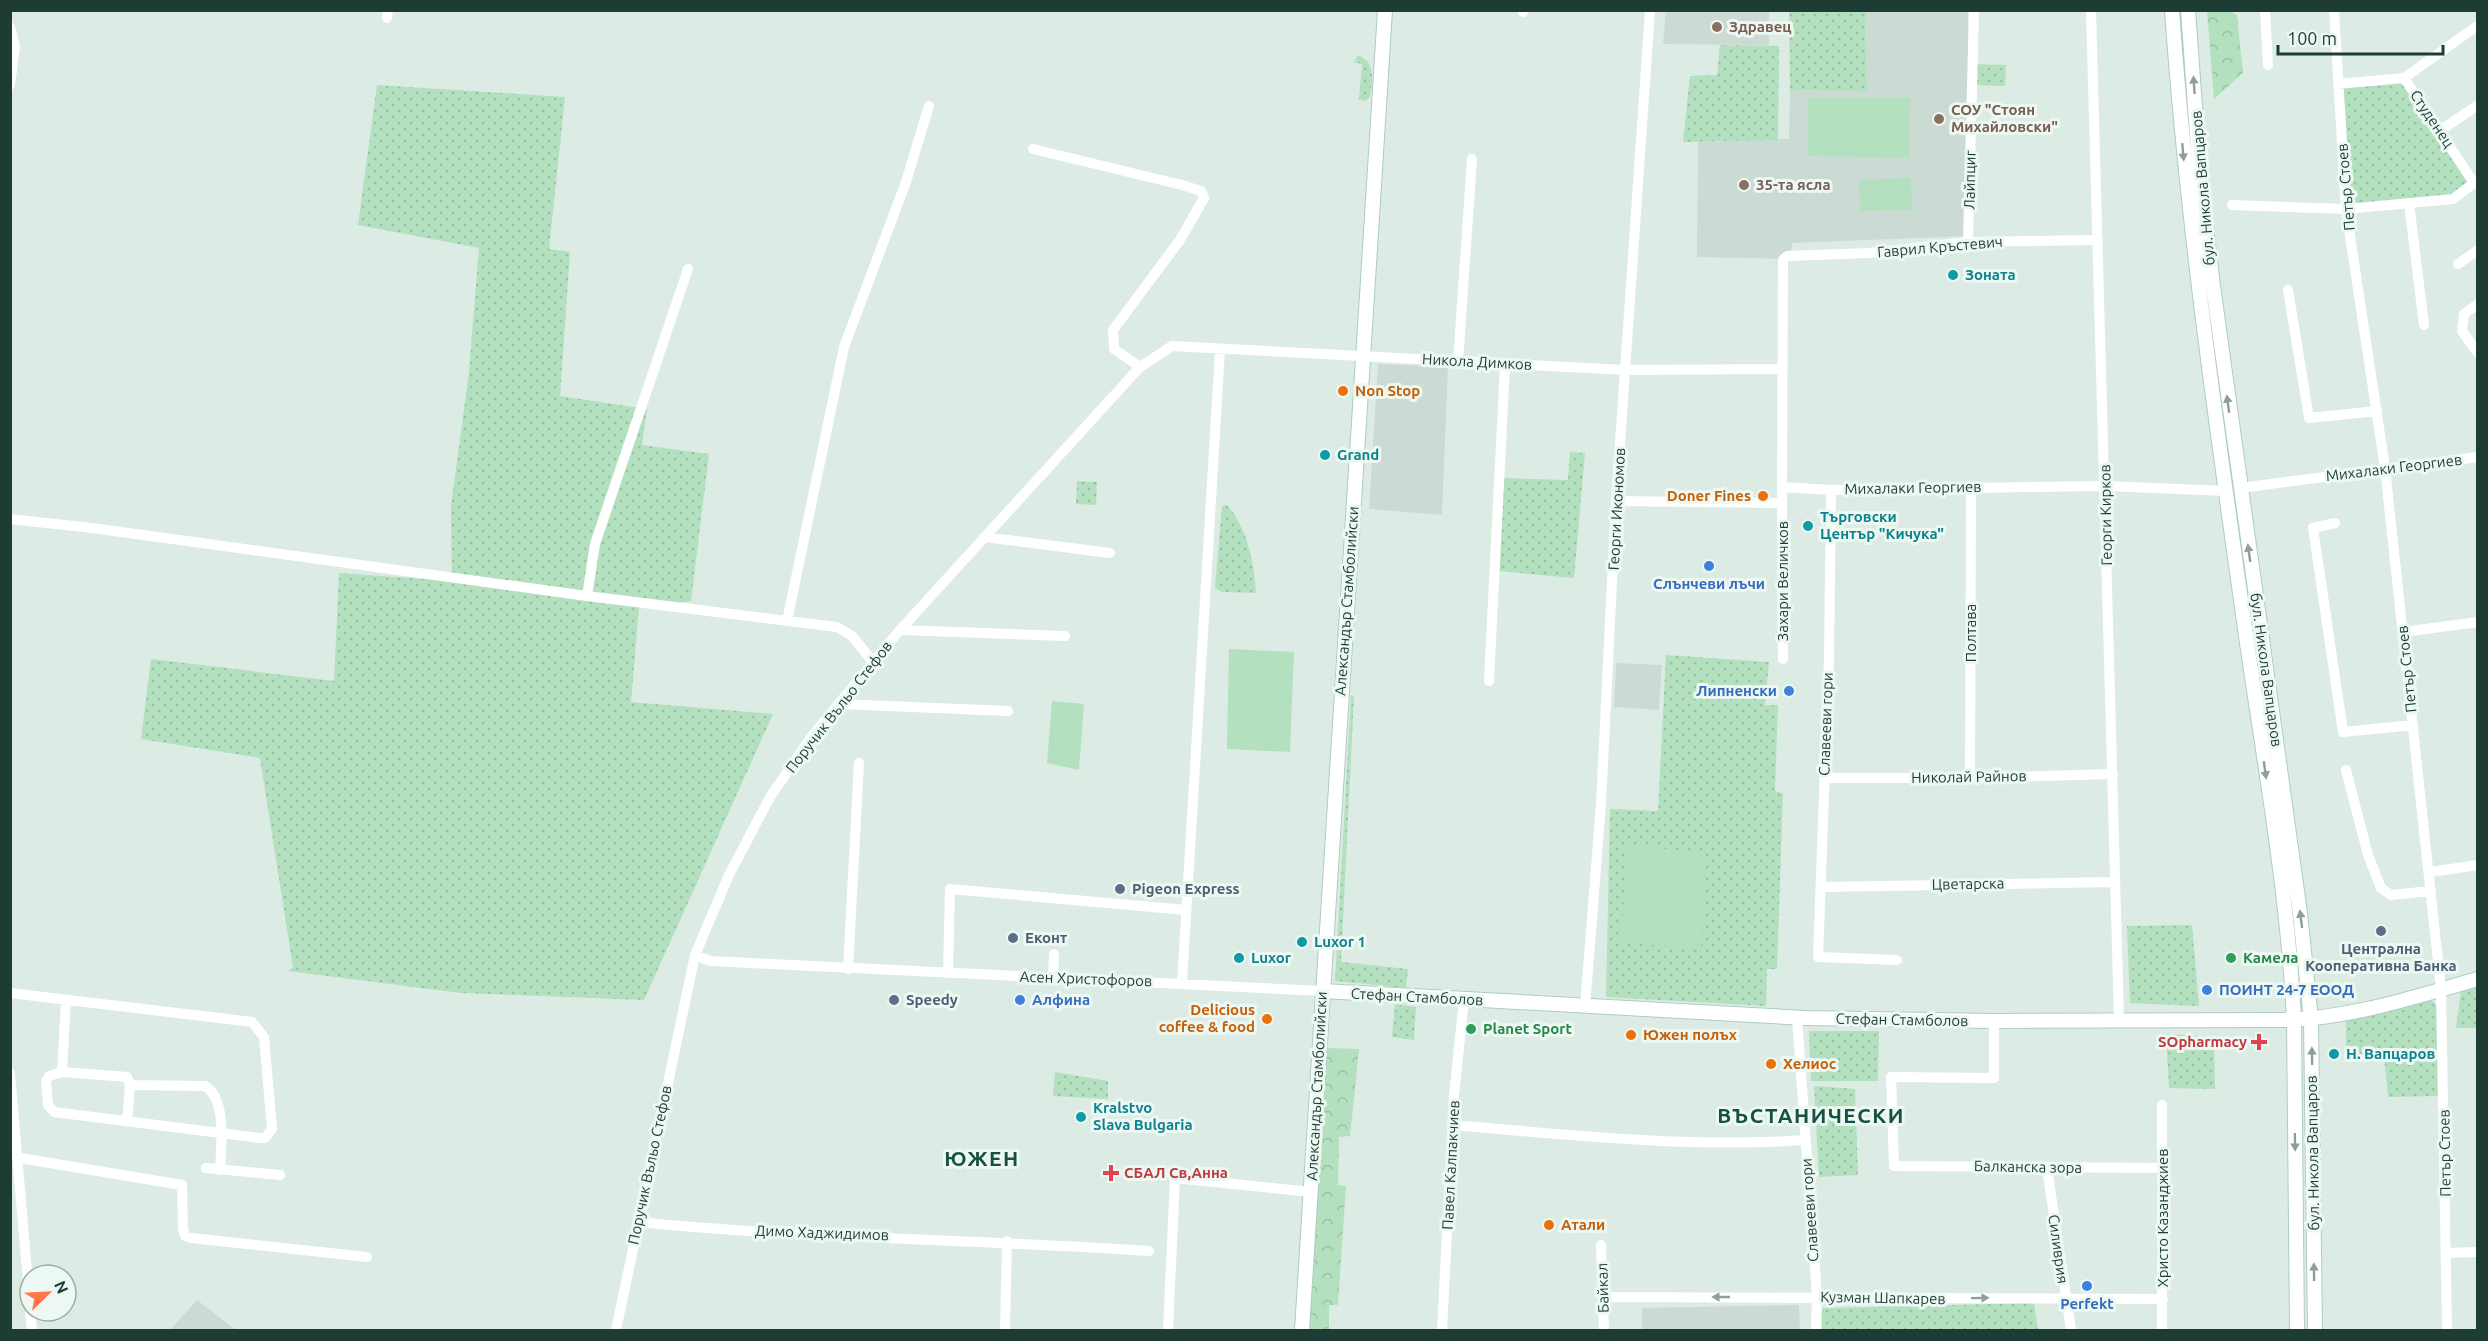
<svg xmlns="http://www.w3.org/2000/svg" width="2488" height="1341" font-family="Ubuntu,sans-serif">
  <style>
    .built { fill: #cbdbd4 }
    .green { fill: url(#green-dots) }
    .forest { fill: url(#forest-crowns) }
    .pitch { fill: #b3e0bf }
    .lines { fill: none; stroke-linecap: round; stroke-linejoin: round }
    .secondary-casing { stroke: #afccc2; stroke-width: 16 }
    .street { stroke: #fff; stroke-width: 10 }
    .secondary { stroke: #fff; stroke-width: 14 }
    .oneway { fill: #8e9e9a }
    .education-dot { fill: #8d6e63; stroke: #eef8f3; stroke-width: 2 }
    .culture-dot { fill: #0f9aa8; stroke: #eef8f3; stroke-width: 2 }
    .food-dot { fill: #e8710a; stroke: #eef8f3; stroke-width: 2 }
    .shop-dot { fill: #3f7fe0; stroke: #eef8f3; stroke-width: 2 }
    .service-dot { fill: #5c6f8a; stroke: #eef8f3; stroke-width: 2 }
    .leisure-dot { fill: #2e9e5b; stroke: #eef8f3; stroke-width: 2 }
    .health-dot { fill: #e0444e; stroke: #eef8f3; stroke-width: 2 }
    .labels { text-anchor: middle; stroke-width: 6; stroke-linejoin: round; paint-order: stroke }
    .education-label { font-size: 15px; font-weight: bold; fill: #785e54; stroke: #eef8f3; text-anchor: start }
    .street-label { font-size: 15px; fill: #1d3d34; stroke: #eef8f3 }
    .culture-label { font-size: 15px; font-weight: bold; fill: #0d838f; stroke: #eef8f3; text-anchor: start }
    .food-label { font-size: 15px; font-weight: bold; fill: #c56008; stroke: #eef8f3; text-anchor: start }
    .shop-label { font-size: 15px; font-weight: bold; fill: #366cbe; stroke: #eef8f3 }
    .service-label { font-size: 15px; font-weight: bold; fill: #4e5e75; stroke: #eef8f3; text-anchor: start }
    .leisure-label { font-size: 15px; font-weight: bold; fill: #27864d; stroke: #eef8f3; text-anchor: start }
    .health-label { font-size: 15px; font-weight: bold; fill: #be3a42; stroke: #eef8f3; text-anchor: end }
    .district-label { font-size: 21px; font-weight: bold; letter-spacing: 1.5px; fill: #175142; stroke: #eef8f3 }
  </style>
  <defs>
    <pattern id="green-dots" width="8" height="8" patternUnits="userSpaceOnUse" patternTransform="scale(1.5)"><rect width="8" height="8" fill="#b3e0bf"/><path d="M2 2h.1M6 6h.1" fill="none" stroke="#9ac1a5" stroke-width="1.8" stroke-linecap="round"/></pattern>
    <pattern id="forest-crowns" width="20" height="18" patternUnits="userSpaceOnUse" patternTransform="scale(1.5)"><rect width="20" height="18" fill="#b3e0bf"/><path d="M2 6a3 3 0 1 1 6 0M12 15a3 3 0 1 1 6 0" fill="none" stroke="#9ac1a5"/></pattern>
  </defs>
  <rect width="100%" height="100%" fill="#ddebe5"/>
  <!-- built -->
  <path class="built" d="M1666,11H1769V45L1663,44Z
    M1865,11H1968V236L1792,243L1790,259L1697,257L1698,142L1789,139L1790,90L1867,92Z
    M1378,364L1448,367L1442,515L1369,509Z
    M1616,663L1662,665L1659,710L1614,707Z
    M197,1300L236,1330H170Z
    M1799,1305L1800,1330H1642V1308Z"/>
  <!-- green -->
  <path class="green" d="M1789,11H1865L1867,92L1790,90Z
    M1720,45L1779,46L1778,140L1683,142L1690,76L1717,75Z
    M1358,55C1377,63 1372,80 1370,97L1365,101L1359,99L1362,64L1354,62Z
    M1972,64L2006,65L2005,86L1972,85Z
    M2404,78L2474,183L2453,199L2346,209L2338,84Z
    M377,85L565,97L549,249L570,252L560,396L647,409L642,445L709,454L691,601L639,608L631,702L773,714L644,1000L461,993L288,971L293,967L260,758L141,739L151,659L334,681L339,573L452,581L451,506L469,372L479,248L358,225Z
    M1570,452L1585,453L1574,578L1498,571L1504,478L1568,480Z
    M1077,481L1097,482L1096,505L1076,504Z
    M1227,505C1248,529 1254,563 1256,593L1222,592L1215,588L1222,506Z
    M1666,655L1769,662L1765,705H1778L1775,791L1783,793L1777,969H1767L1766,1006L1606,997L1610,809L1658,811Z
    M1351,695L1354,696L1341,962L1408,969L1406,988L1335,981Z
    M2192,925L2199,1006L2130,1003L2127,926Z
    M2477,986V1028H2456L2461,991Z
    M2431,999L2438,1008L2440,1096L2388,1097L2384,1056L2346,1055V1020Z
    M1395,1004L1416,1007L1414,1040L1392,1037Z
    M1809,1031H1879L1878,1081H1811Z
    M2166,1034L2214,1037L2215,1089L2169,1088Z
    M1055,1072L1108,1081V1099L1053,1096Z
    M1814,1086L1855,1089L1858,1175L1819,1177Z
    M2034,1303L2038,1330H1822V1308Z"/>
  <!-- forest -->
  <path class="forest" d="M2207,11H2229L2237,15L2243,73L2214,99Z
    M1325,1048L1359,1049L1350,1136L1339,1137L1338,1185L1346,1186L1338,1305H1329V1330H1306Z"/>
  <!-- pitch -->
  <path class="pitch" d="M1808,97L1910,98L1909,158L1808,156Z
    M1911,178L1912,210L1860,211L1859,180Z
    M1229,649L1294,652L1290,752L1227,749Z
    M1052,701L1084,704L1079,770L1047,763Z
    M1627,846L1705,852L1701,948L1621,943Z"/>
  <g class="lines">
    <!-- secondary casing -->
    <g class="secondary-casing">
      <path id="secondary" d="M2172,10C2187,225 2218,437 2248,650C2266,773 2288,896 2294,1020L2297,1330
        M2188,10L2200,176L2213,286L2300,913L2311,1019L2315,1330
        M1323,991L1805,1018L1994,1021L2282,1020C2349,1019 2414,997 2478,979
        M1302,1330C1329,890 1358,451 1385,10"/>
    </g>
    <!-- street -->
    <path class="street" d="M2091,10L2119,1020
      M2265,10L2268,65
      M2334,10L2346,209L2385,468L2441,989L2447,1330
      M1523,12V10
      M387,18L388,10
      M10,27L15,46L10,85
      M2404,78L2477,26
      M2338,84L2404,78L2474,183H2478
      M2441,130L2478,105
      M1033,149L1182,185L1201,191L1204,198L1180,240L1113,330L1114,349L1140,367
      M2409,203L2424,325
      M2232,205L2346,209L2453,199L2478,180
      M1968,242L1974,10
      M2458,264L2478,250
      M2288,290L2309,418L2377,411
      M2478,304L2464,314L2462,331L2478,353
      M1458,362L1472,159
      M1782,487L1783,260L1787,256L1870,253L1968,242L2098,240
      M2240,488L2478,457
      M1831,490L1829,659L1818,957L1897,960
      M1616,501L1782,503V487L1831,490L2106,486L2226,491
      M1782,503L1783,659
      M10,519L92,528L587,596L837,627L852,636L873,662
      M2335,523L2313,528L2343,732L2413,725
      M984,537L1110,553
      M587,596L595,544L688,269
      M787,621L844,347L906,182L929,106
      M900,630L1065,636
      M2403,632L2478,622
      M1489,681L1505,365
      M839,704L1008,711
      M2346,770L2368,855L2381,888L2391,895L2431,891
      M1824,778H1970L2113,774
      M1970,778L1971,487
      M2430,872L2478,865
      M1822,887L2115,882
      M695,955L710,961L1323,991
      M848,969L859,763
      M948,973L950,889L1186,910
      M1049,978L1053,974L1054,954
      M1182,983L1220,350
      M10,993L252,1022L264,1037L272,1129L265,1138H260L54,1112L48,1105L46,1082L49,1076L62,1072L127,1077L130,1085L127,1121
      M1585,1007L1601,804L1616,501L1650,10
      M1797,1018L1817,1297L1816,1330
      M1994,1021V1078L1891,1077L1894,1166L2163,1168
      M62,1072L66,1000
      M10,1073L30,1306
      M130,1085L205,1086C227,1098 221,1147 220,1170
      M2162,1105V1330
      M1453,1125C1570,1135 1689,1148 1805,1140
      M20,1158L182,1185L183,1228L185,1236L191,1238L367,1257
      M206,1168L280,1175
      M2047,1168L2071,1330
      M638,1222C807,1239 979,1239 1149,1251
      M1601,1245L1604,1330
      M2447,1253L2478,1252
      M1603,1297L2163,1299
      M30,1311L32,1330
      M616,1330L695,955L729,875L770,797L812,736L900,630L1140,367L1172,346L1625,370L1782,369
      M1005,1330L1007,1241
      M1168,1330L1175,1178L1311,1192
      M1442,1330L1454,1096L1464,999"/>
    <!-- secondary -->
    <use href="#secondary" class="secondary"/>
  </g>
  <!-- one-way arrows -->
  <defs><path id="oneway-solid" d="M-6-.8H1V-3.2L6.5 0L1 3.2V.8H-6Z" transform="scale(1.5)"/></defs>
  <g class="oneway">
    <use href="#oneway-solid" transform="translate(2194 85) rotate(-94)"/>
    <use href="#oneway-solid" transform="translate(2183 152) rotate(85)"/>
    <use href="#oneway-solid" transform="translate(2228 404) rotate(-98)"/>
    <use href="#oneway-solid" transform="translate(2249 553) rotate(-98)"/>
    <use href="#oneway-solid" transform="translate(2265 770) rotate(82)"/>
    <use href="#oneway-solid" transform="translate(2301 919) rotate(-97)"/>
    <use href="#oneway-solid" transform="translate(2312 1056) rotate(-91)"/>
    <use href="#oneway-solid" transform="translate(2295 1142) rotate(89)"/>
    <use href="#oneway-solid" transform="translate(2314 1272) rotate(-91)"/>
    <use href="#oneway-solid" transform="translate(1721 1297) rotate(180)"/>
    <use href="#oneway-solid" transform="translate(1980 1298) rotate(-1)"/>
  </g>
  <!-- markers -->
  <g class="education-dot">
    <circle cx="1717" cy="27" r="6"/>
    <circle cx="1939" cy="119" r="6"/>
    <circle cx="1744" cy="185" r="6"/>
  </g>
  <g class="culture-dot">
    <circle cx="1953" cy="275" r="6"/>
    <circle cx="1325" cy="455" r="6"/>
    <circle cx="1808" cy="526" r="6"/>
    <circle cx="1302" cy="942" r="6"/>
    <circle cx="1239" cy="958" r="6"/>
    <circle cx="2334" cy="1054" r="6"/>
    <circle cx="1081" cy="1117" r="6"/>
  </g>
  <g class="food-dot">
    <circle cx="1343" cy="391" r="6"/>
    <circle cx="1763" cy="496" r="6"/>
    <circle cx="1267" cy="1019" r="6"/>
    <circle cx="1631" cy="1035" r="6"/>
    <circle cx="1771" cy="1064" r="6"/>
    <circle cx="1549" cy="1225" r="6"/>
  </g>
  <g class="shop-dot">
    <circle cx="1709" cy="566" r="6"/>
    <circle cx="1789" cy="691" r="6"/>
    <circle cx="2207" cy="990" r="6"/>
    <circle cx="1020" cy="1000" r="6"/>
    <circle cx="2087" cy="1286" r="6"/>
  </g>
  <g class="service-dot">
    <circle cx="1120" cy="889" r="6"/>
    <circle cx="2381" cy="931" r="6"/>
    <circle cx="1013" cy="938" r="6"/>
    <circle cx="894" cy="1000" r="6"/>
  </g>
  <g class="leisure-dot">
    <circle cx="2231" cy="958" r="6"/>
    <circle cx="1471" cy="1029" r="6"/>
  </g>
  <g class="health-dot">
    <path d="M2256 1033h6v6h6v6h-6v6h-6v-6h-6v-6h6z"/>
    <path d="M1108 1164h6v6h6v6h-6v6h-6v-6h-6v-6h6z"/>
  </g>
  <g class="labels">
    <!-- education labels -->
    <g class="education-label">
      <text x="1729" y="32">Здравец</text>
      <text x="1951" y="115">СОУ "Стоян<tspan x="1951" dy="17">Михайловски"</tspan></text>
      <text x="1756" y="190">35-та ясла</text>
    </g>
    <!-- street labels -->
    <g class="street-label">
      <text transform="translate(2432 119) rotate(56)" y="5">Студенец</text>
      <text transform="translate(1970 180) rotate(-89)" y="5">Лайпциг</text>
      <text transform="translate(2346 187) rotate(-95)" y="5">Петър Стоев</text>
      <text transform="translate(2203 188) rotate(-95)" y="5">бул. Никола Вапцаров</text>
      <text transform="translate(1940 247) rotate(-5)" y="5">Гаврил Кръстевич</text>
      <text transform="translate(1477 362) rotate(3)" y="5">Никола Димков</text>
      <text transform="translate(2394 468) rotate(-7)" y="5">Михалаки Георгиев</text>
      <text transform="translate(1913 488) rotate(-1)" y="5">Михалаки Георгиев</text>
      <text transform="translate(1617 509) rotate(-87)" y="5">Георги Икономов</text>
      <text transform="translate(2106 515) rotate(-91)" y="5">Георги Кирков</text>
      <text transform="translate(1783 581) rotate(-90)" y="5">Захари Величков</text>
      <text transform="translate(1347 601) rotate(-86)" y="5">Александър Стамболийски</text>
      <text transform="translate(1971 633) rotate(-90)" y="5">Полтава</text>
      <text transform="translate(2407 669) rotate(-96)" y="5">Петър Стоев</text>
      <text transform="translate(2266 670) rotate(82)" y="5">бул. Никола Вапцаров</text>
      <text transform="translate(839 707) rotate(-52)" y="5">Поручик Въльо Стефов</text>
      <text transform="translate(1826 724) rotate(-88)" y="5">Славееви гори</text>
      <text transform="translate(1969 777) rotate(-1)" y="5">Николай Райнов</text>
      <text transform="translate(1968 884) rotate(-1)" y="5">Цветарска</text>
      <text transform="translate(1086 979) rotate(2)" y="5">Асен Христофоров</text>
      <text transform="translate(1417 997) rotate(3)" y="5">Стефан Стамболов</text>
      <text transform="translate(1902 1020) rotate(1)" y="5">Стефан Стамболов</text>
      <text transform="translate(1317 1086) rotate(-87)" y="5">Александър Стамболийски</text>
      <text transform="translate(2313 1153) rotate(-91)" y="5">бул. Никола Вапцаров</text>
      <text transform="translate(2445 1153) rotate(-91)" y="5">Петър Стоев</text>
      <text transform="translate(650 1165) rotate(-78)" y="5">Поручик Въльо Стефов</text>
      <text transform="translate(1451 1165) rotate(-87)" y="5">Павел Калпакчиев</text>
      <text transform="translate(2028 1167) rotate(1)" y="5">Балканска зора</text>
      <text transform="translate(1810 1210) rotate(-94)" y="5">Славееви гори</text>
      <text transform="translate(2163 1218) rotate(-90)" y="5">Христо Казанджиев</text>
      <text transform="translate(822 1233) rotate(2)" y="5">Димо Хаджидимов</text>
      <text transform="translate(2058 1249) rotate(82)" y="5">Силиврия</text>
      <text transform="translate(1603 1288) rotate(-92)" y="5">Байкал</text>
      <text transform="translate(1883 1298) rotate(1)" y="5">Кузман Шапкарев</text>
    </g>
    <!-- culture labels -->
    <g class="culture-label">
      <text x="1965" y="280">Зоната</text>
      <text x="1337" y="460">Grand</text>
      <text x="1820" y="522">Търговски<tspan x="1820" dy="17">Център "Кичука"</tspan></text>
      <text x="1314" y="947">Luxor 1</text>
      <text x="1251" y="963">Luxor</text>
      <text x="2346" y="1059">Н. Вапцаров</text>
      <text x="1093" y="1113">Kralstvo<tspan x="1093" dy="17">Slava Bulgaria</tspan></text>
    </g>
    <!-- food labels -->
    <g class="food-label">
      <text x="1355" y="396">Non Stop</text>
      <text x="1751" y="501" text-anchor="end">Doner Fines</text>
      <text x="1255" y="1015" text-anchor="end">Delicious<tspan x="1255" dy="17">coffee &amp; food</tspan></text>
      <text x="1643" y="1040">Южен полъх</text>
      <text x="1783" y="1069">Хелиос</text>
      <text x="1561" y="1230">Атали</text>
    </g>
    <!-- shop labels -->
    <g class="shop-label">
      <text x="1709" y="589">Слънчеви лъчи</text>
      <text x="1777" y="696" text-anchor="end">Липненски</text>
      <text x="2219" y="995" text-anchor="start">ПОИНТ 24-7 ЕООД</text>
      <text x="1032" y="1005" text-anchor="start">Алфина</text>
      <text x="2087" y="1309">Perfekt</text>
    </g>
    <!-- service labels -->
    <g class="service-label">
      <text x="1132" y="894">Pigeon Express</text>
      <text x="1025" y="943">Еконт</text>
      <text x="2381" y="954" text-anchor="middle">Централна<tspan x="2381" dy="17">Кооперативна Банка</tspan></text>
      <text x="906" y="1005">Speedy</text>
    </g>
    <!-- leisure labels -->
    <g class="leisure-label">
      <text x="2243" y="963">Камела</text>
      <text x="1483" y="1034">Planet Sport</text>
    </g>
    <!-- health labels -->
    <g class="health-label">
      <text x="2247" y="1047">SOpharmacy</text>
      <text x="1124" y="1178" text-anchor="start">СБАЛ Св,Анна</text>
    </g>
    <!-- district labels -->
    <g class="district-label">
      <text x="1811" y="1123">ВЪСТАНИЧЕСКИ</text>
      <text x="982" y="1166">ЮЖЕН</text>
    </g>
  </g>
  <!-- border -->
  <rect width="2488" height="1341" fill="none" stroke="#1d3d34" stroke-width="24"/>
  <!-- north arrow -->
  <g transform="translate(48 1293) rotate(66)"><circle r="28" fill="#eef8f3" stroke="#9aada7" stroke-width="1.5"/>
  <path d="M0-4.5L10 22L0 15L-10 22Z" fill="#ff7448"/>
  <text y="-9" font-size="16" font-weight="bold" text-anchor="middle" fill="#1d3d34">N</text>
  </g>
  <!-- scale -->
  <path d="M2278 45v9h165v-9" fill="none" stroke="#1d3d34" stroke-width="3"/>
  <text x="2287" y="45" font-size="18" fill="#1d3d34" stroke="#eef8f3" stroke-width="4.5" paint-order="stroke">100 m</text>
</svg>
